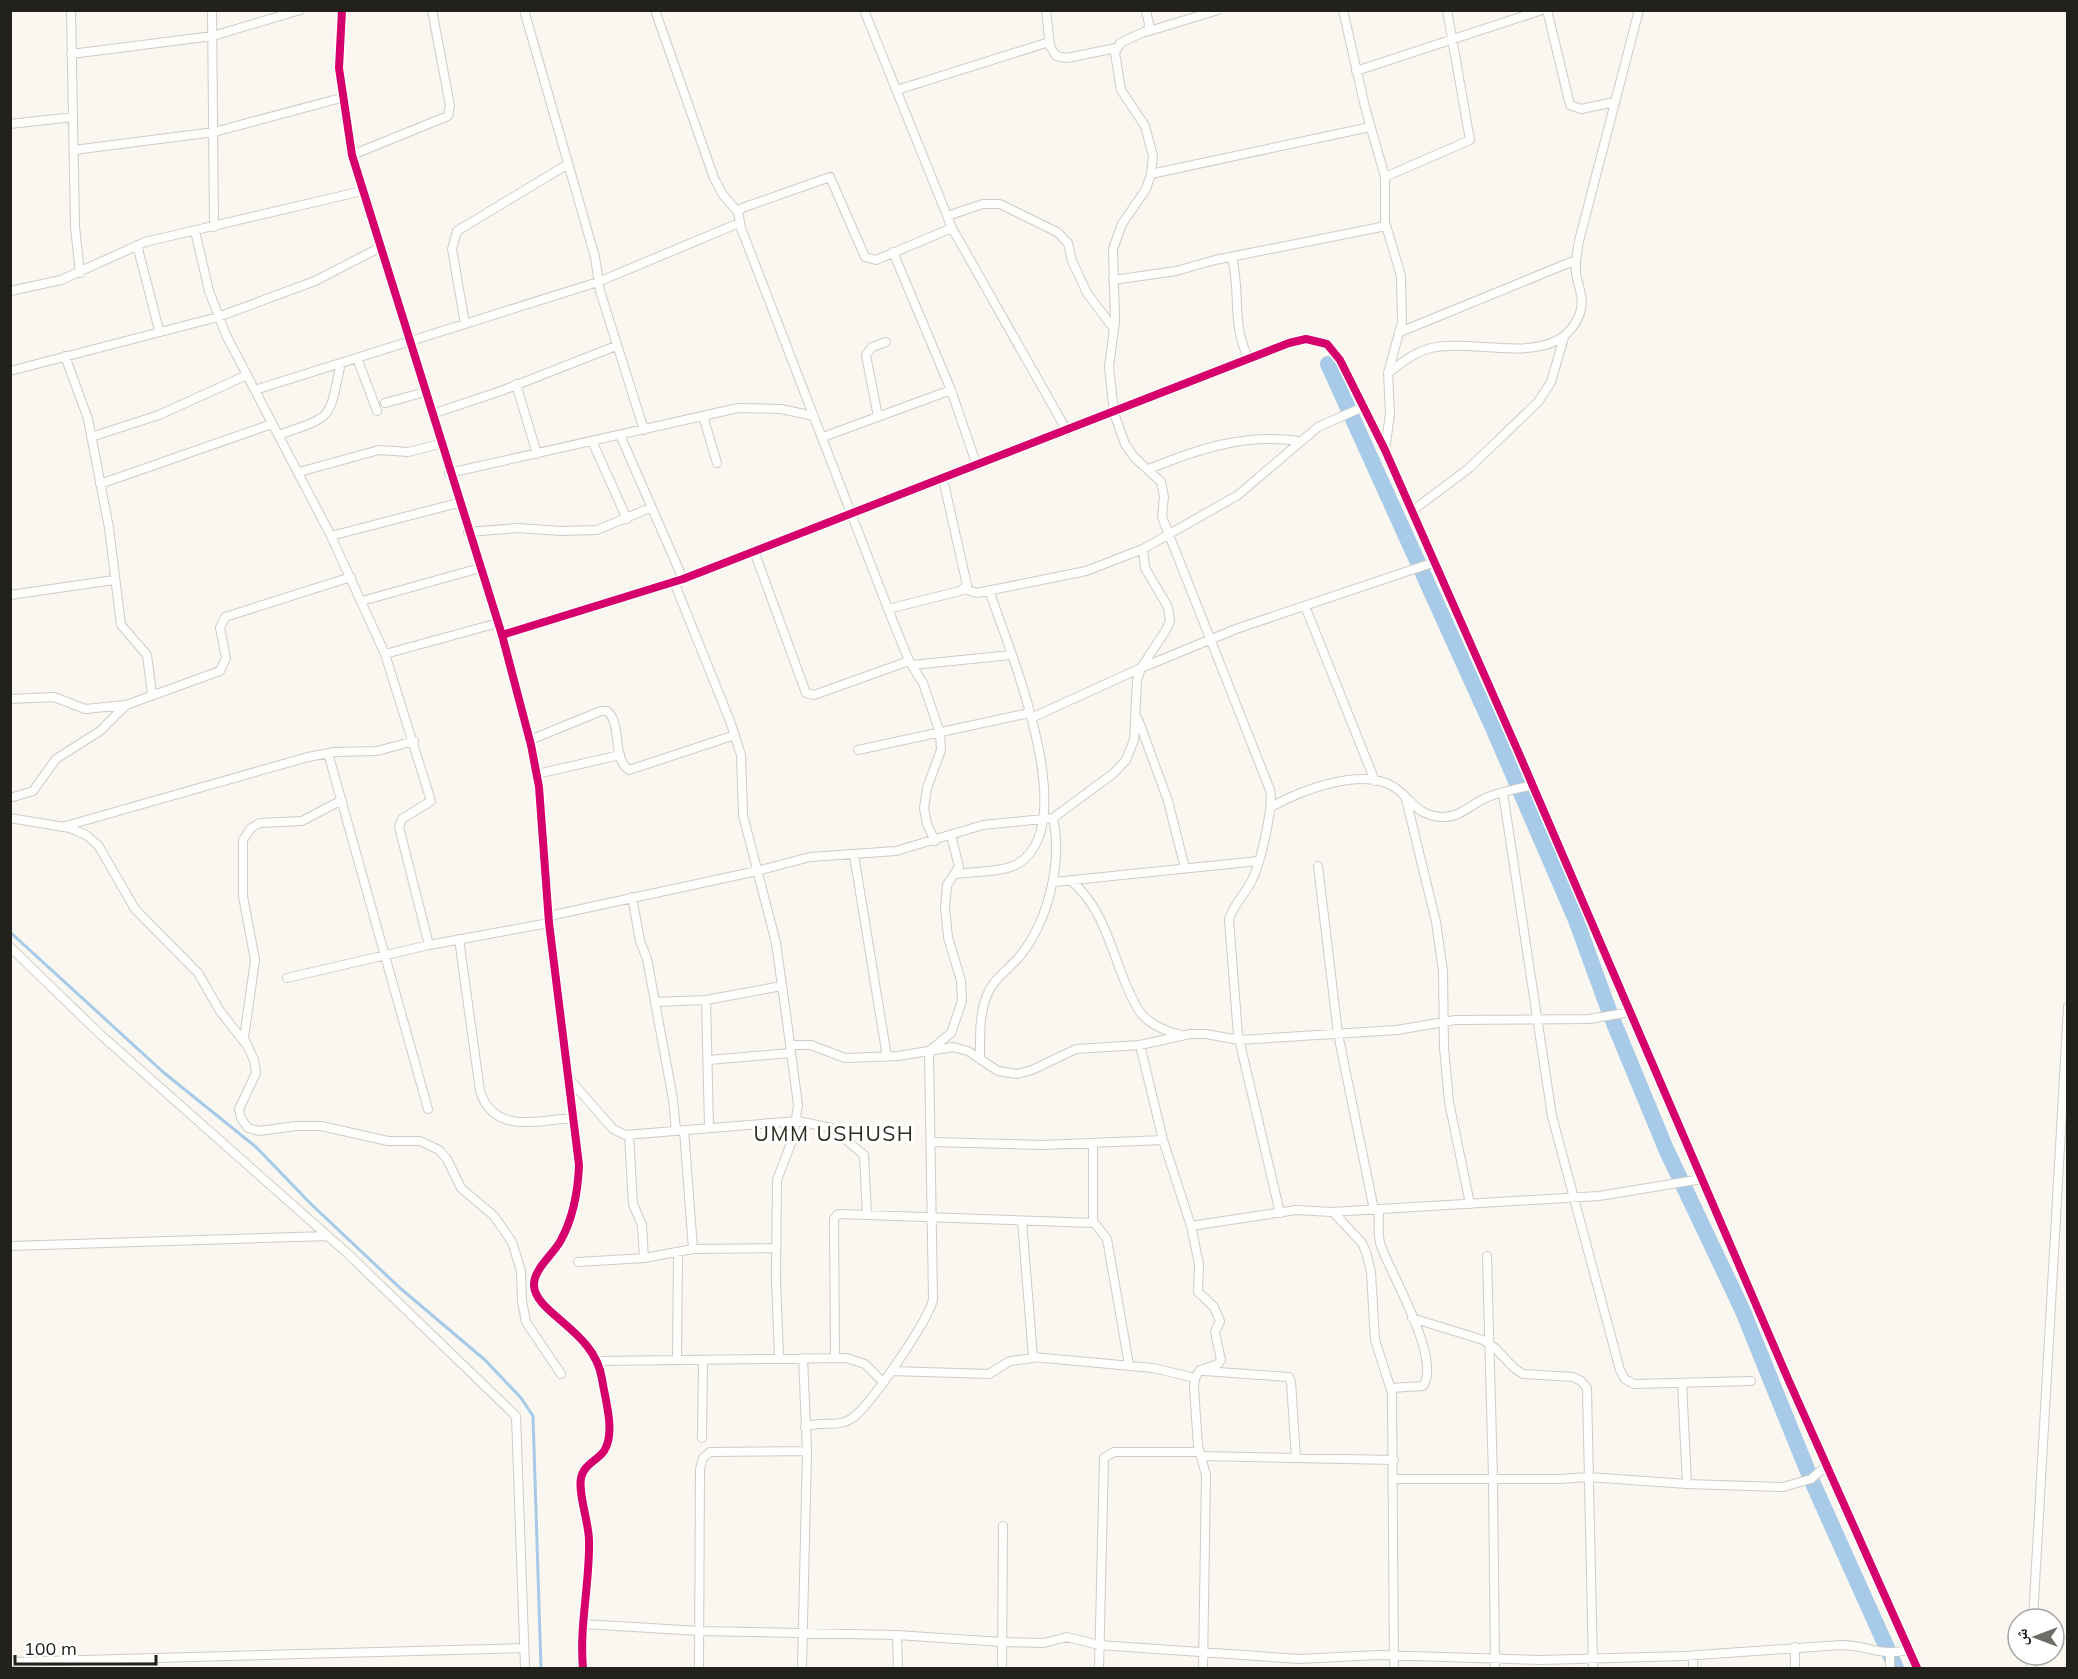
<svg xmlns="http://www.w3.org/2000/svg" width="2078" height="1679" font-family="Mulish,'Noto Naskh Arabic',sans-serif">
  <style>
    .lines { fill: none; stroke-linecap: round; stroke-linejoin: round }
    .stream { stroke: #a6cae7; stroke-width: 3 }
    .river { stroke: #a6cae7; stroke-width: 16 }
    .street-casing { stroke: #ceccc6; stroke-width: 10 }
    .street { stroke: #fefefd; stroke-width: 8 }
    .cycleway-casing { stroke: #fff; stroke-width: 11 }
    .cycleway { stroke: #d6006c; stroke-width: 8 }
    .labels { text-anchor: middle; stroke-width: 6; stroke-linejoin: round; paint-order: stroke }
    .quarter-label { font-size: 21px; letter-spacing: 1.5px; fill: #2d2a1f; stroke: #fff }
  </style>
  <rect width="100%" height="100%" fill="#f9f7ef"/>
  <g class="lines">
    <!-- stream -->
    <path class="stream" d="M10,932L163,1072L256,1147L311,1204L400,1288L485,1360L521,1398L533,1416L541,1668"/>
    <!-- river -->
    <path class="river" d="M1328,364L1493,728L1576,920L1611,1016L1666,1149L1742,1309L1811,1479L1896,1668"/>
    <!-- street casing -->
    <g class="street-casing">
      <path id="street" d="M71,10L75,227L80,273
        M212,10L214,227
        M342,10L339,68L352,155L502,635L531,745L539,787L549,923L579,1165C578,1191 574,1216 561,1240C554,1254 533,1269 534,1286C536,1314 595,1331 602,1379C605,1399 616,1433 604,1451C597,1461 584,1464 581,1478C578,1495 589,1522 589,1541C590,1583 579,1626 583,1668
        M524,10L595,257L600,291L644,430
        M655,10L714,178L723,195L738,212
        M864,10L952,228L1067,431
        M1046,10L1050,46L1056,56L1067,58L1116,48
        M1146,10L1149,24L1148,30L1120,43L1115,53L1121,90L1145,126L1153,156L1151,174L1146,189L1122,224L1113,249L1115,321L1109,367L1114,413L1125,444L1134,457L1161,482L1164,497L1162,517L1270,790C1274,806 1260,865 1252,880C1245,895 1233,904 1229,920L1238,1035L1280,1213
        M1343,10L1365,107L1385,177V222L1401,276L1402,322L1388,373L1390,414L1385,450
        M1547,10L1570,105L1581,109L1615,102
        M1146,32L1218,10
        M71,54L213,36L300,10
        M1356,71L1542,10
        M897,90L1049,42
        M10,124L73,117
        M74,150L214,132L341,98
        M352,155L448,116L450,106L432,10
        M1151,174L1370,127
        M1385,177L1470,140L1447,10
        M947,216L983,204H1000L1057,232L1068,243L1072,261L1087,293L1114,329
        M195,231L209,291L226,335L331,536L385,654L431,801L402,819L399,827L429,945
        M137,245L159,330
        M893,252L951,390L977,466
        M1232,258C1241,292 1231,326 1249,359
        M1113,280L1176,271L1215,260L1386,226
        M10,291L61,280L145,242L362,191
        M465,324L452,249L457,231L568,164
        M1400,332L1576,260
        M65,356L88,419L109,528L121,625L147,655L152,694
        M357,358L377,411
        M10,371L218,317L315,281L379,248
        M1388,373C1402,363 1414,352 1431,348C1477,337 1559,372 1580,313C1585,298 1578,287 1576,273C1575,262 1577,252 1579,241L1639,10
        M516,384L537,454
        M255,390L598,282L739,223
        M385,403L425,392
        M432,414L501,391L616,346
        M703,416L717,463
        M878,417L866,355L872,347L886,342
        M279,435C335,415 328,421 341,363
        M620,435L683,579
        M91,437L159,415L247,375
        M823,437L951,390
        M592,441L627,519
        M1149,469C1198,449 1245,433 1299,441
        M299,472L379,450L408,452L440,444
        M449,473L738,408L781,409L814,416
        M100,484L272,424
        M1412,511L1468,469L1538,402L1551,382L1564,337
        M468,532L518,528L560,531L597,530L650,508
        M331,536L458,503
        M754,551L806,693L814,695L909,661
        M674,582L730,721L741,755L743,815L776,943L786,1014L798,1105L793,1138L777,1180L776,1279L779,1358
        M964,589L977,593L1086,571L1143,549L1238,495L1318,427L1363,407
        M10,595L114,580
        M362,601L480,568
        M1305,606L1375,781
        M888,609L960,591L967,585L943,479
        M502,635L683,579L1289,343L1306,339L1327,344L1340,360L1385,450L1517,749L1788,1379L1917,1668
        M385,654L498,623
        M912,665L1011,655
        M10,699L54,697L85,709L126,705
        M1031,718L1141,668L1166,630L1170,621L1168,607L1145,568L1143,549
        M1138,719L1168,801L1185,868
        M530,740L601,711H607C623,724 611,758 629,770L735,735
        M858,750L1029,713
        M328,753L428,1109
        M537,774L620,755
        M1503,793L1552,1116L1620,1370L1625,1379L1634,1384L1751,1381
        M10,798L33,791L56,759L100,731L126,705L220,671L226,658L220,628L225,617L351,577
        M1406,799L1436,922L1443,971L1444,1048L1449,1102L1470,1204
        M342,800L302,821L260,823L251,828L243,840V896L255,960L244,1038L254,1060L256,1073L239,1109L241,1118L248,1128L259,1131L296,1126H321L388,1141H420L439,1150L447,1159L461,1188L494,1216L512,1242L521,1271L522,1301L526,1322L561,1374
        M1271,807C1300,791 1362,766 1394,787C1413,800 1416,816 1443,817C1462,817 1472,803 1488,797C1502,791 1518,789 1533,785
        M10,818L70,828L86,835L98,845L135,909L198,973L220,1011L245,1043
        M62,827L308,757L334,752L377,751L414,741
        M935,841L927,824L924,808L927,788L941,750L940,733L923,683L909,661L888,609L741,228L738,212L742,208L830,177L865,257L876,260L952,228
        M854,855L887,1057
        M1318,866L1338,1034L1374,1210
        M956,874C974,871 1003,873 1019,863C1083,822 1008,647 989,590
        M1070,880C1110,912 1113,968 1138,1009C1147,1024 1165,1031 1181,1035
        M1054,882L1258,861
        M632,897L640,941L647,959L673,1099L676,1131
        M549,916L757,871L810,857L896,851L983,825L1053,818L1114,773L1126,760L1134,740L1137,680L1141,668L1236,629L1435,562
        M459,939L480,1091C494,1135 537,1120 574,1118
        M10,947L101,1035L347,1253L516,1416L525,1668
        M287,978L429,945L549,923
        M706,1000L709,1128
        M655,1002L706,1000L782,986
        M790,1045H811L845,1058L898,1056L953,1047L968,1051L998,1071L1017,1074L1032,1070L1076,1049L1140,1045L1190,1034H1206L1239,1040L1397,1030L1455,1020L1589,1019L1631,1012
        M1140,1045L1163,1140L1191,1226L1199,1264L1198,1292L1214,1307L1220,1321L1215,1332L1221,1360L1218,1364L1200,1370L1195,1378L1194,1387L1198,1446L1206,1475L1203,1668
        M980,1059C980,1038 979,1014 987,995C993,979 1009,969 1020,956C1048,921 1063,862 1053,818
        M709,1060L791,1053
        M571,1081L613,1129L625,1135L797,1121L832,1128L864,1155L867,1215
        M684,1130L693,1249L776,1248
        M629,1135L633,1204L642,1225L644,1258
        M932,1142L1042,1145L1163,1140
        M1093,1144V1221L1107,1239L1129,1365
        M1379,1209C1379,1220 1377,1236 1381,1246C1391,1274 1442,1360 1423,1386L1391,1388
        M1333,1212L1362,1243L1366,1252L1371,1272L1375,1340L1392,1393L1394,1668
        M1022,1221L1033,1357L1153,1368L1195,1378
        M1191,1226L1296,1210L1331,1212L1599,1196L1702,1179
        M10,1246L328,1236
        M1487,1256L1493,1479L1495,1668
        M578,1262L644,1258L693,1249
        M1412,1318L1483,1340L1495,1348L1514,1368L1523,1374L1573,1377L1581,1381L1587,1388L1593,1668
        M835,1358L834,1219L838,1214L1094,1223
        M677,1360L678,1254
        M598,1361L846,1358L865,1364L882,1381
        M891,1371L989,1374L1010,1361L1034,1358
        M1204,1371L1289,1377L1291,1382L1296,1458
        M1682,1383L1687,1484
        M805,1427C820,1420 837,1428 851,1419C869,1408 927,1322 933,1300L929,1051L951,1033L962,1001L961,981L948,937L945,908L947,885L959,867L951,835
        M702,1438L703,1360
        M1202,1456L1394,1460
        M1394,1479H1560L1588,1477L1687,1484L1783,1487L1811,1479L1826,1466
        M2033,1619L2068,1007
        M584,1624L699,1631L897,1635L1002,1642L1044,1643L1067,1637L1099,1645L1299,1659L1378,1655L1541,1660L1684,1656L1841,1645C1869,1645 1879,1657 1908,1650
        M897,1635L898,1668
        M1890,1654V1668
        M10,1662L524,1648
        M699,1668L700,1469L703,1458L710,1452L807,1451
        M802,1668L807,1451L803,1358
        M1002,1668L1003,1526
        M1099,1668L1104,1458L1114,1452H1199
        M1693,1668V1655
        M1795,1668V1647
        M2031,1668L2032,1655"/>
    </g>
    <!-- street -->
    <use href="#street" class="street"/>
    <!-- cycleway casing -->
    <g class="cycleway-casing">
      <path id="cycleway" d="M342,10L339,68L352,155L502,635L531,745L539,787L549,923L579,1165C578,1191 574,1216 561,1240C554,1254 533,1269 534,1286C536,1314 595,1331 602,1379C605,1399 616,1433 604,1451C597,1461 584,1464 581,1478C578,1495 589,1522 589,1541C590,1583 579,1626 583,1668
        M502,635L683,579L1289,343L1306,339L1327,344L1340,360L1385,450L1517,749L1788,1379L1917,1668"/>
    </g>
    <!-- cycleway -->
    <use href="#cycleway" class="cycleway"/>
  </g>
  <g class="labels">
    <!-- quarter labels -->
    <g class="quarter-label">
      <text x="834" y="1141">UMM USHUSH</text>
    </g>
  </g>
  <!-- border -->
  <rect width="2078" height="1679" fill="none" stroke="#22211c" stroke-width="24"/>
  <!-- north arrow -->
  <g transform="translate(2036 1637) rotate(270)"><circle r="28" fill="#ffffff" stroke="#a7a6a4" stroke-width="1.5"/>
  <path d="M0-4.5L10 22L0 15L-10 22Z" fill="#6d6c66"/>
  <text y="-9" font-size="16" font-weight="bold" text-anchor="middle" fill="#22211c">ش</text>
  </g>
  <!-- scale -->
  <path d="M15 1655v9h141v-9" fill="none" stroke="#22211c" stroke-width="3"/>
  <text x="24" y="1655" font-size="18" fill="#22211c" stroke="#ffffff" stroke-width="4.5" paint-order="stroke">100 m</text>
</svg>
